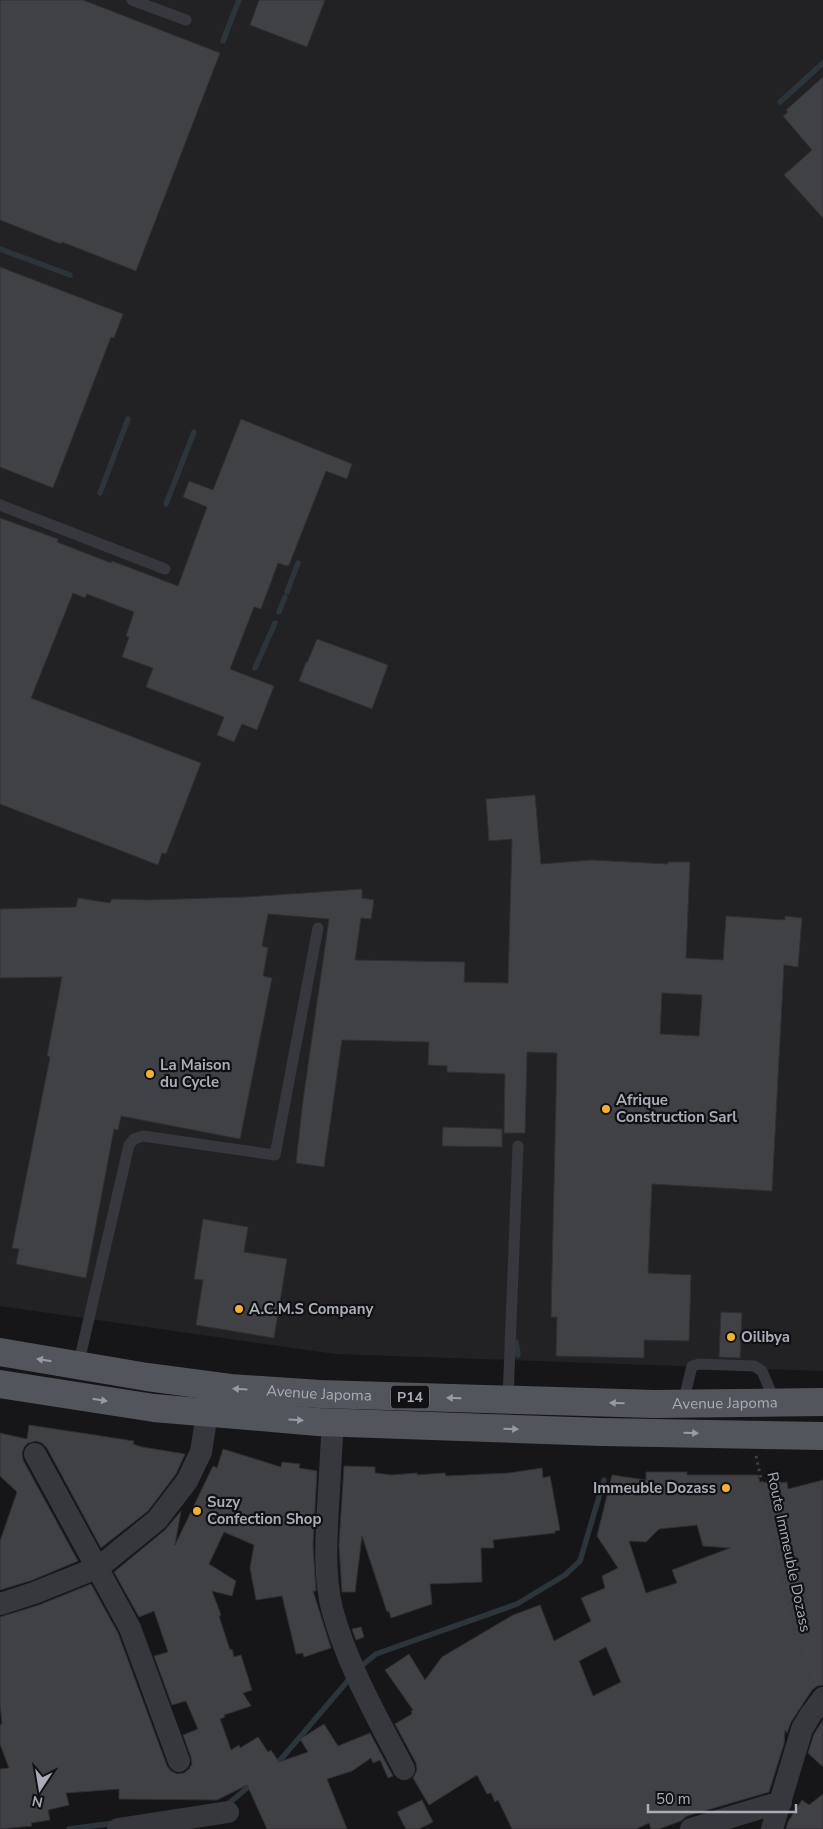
<svg xmlns="http://www.w3.org/2000/svg" width="823" height="1829" font-family="'Nunito Sans',sans-serif">
  <style>
    .built { fill: #222225 }
    .lines { fill: none; stroke-linecap: round; stroke-linejoin: round }
    .stream { stroke: #2c353c; stroke-width: 5.5 }
    .building { fill: #404145; stroke: #303034; fill-rule: evenodd }
    .path { stroke: #3d3f44; stroke-width: 3; stroke-dasharray: 2.5 4; stroke-linecap: butt }
    .service { stroke: #37383d; stroke-width: 11 }
    .minor { stroke: #37383d; stroke-width: 22 }
    .primary { stroke: #53555c; stroke-width: 28 }
    .oneway { fill: #979ba6 }
    .poi-dot { fill: #f2b134; stroke: #111113; stroke-width: 2 }
    .labels { text-anchor: middle; stroke-width: 4.5; stroke-linejoin: round; paint-order: stroke }
    .shield { fill: #111113; stroke: #7b7e86; stroke-width: 1 }
    .shield-label { font-size: 14px; font-weight: bold; fill: #a8adb8 }
    .poi-label { font-size: 15px; font-weight: bold; fill: #a8adb8; stroke: #111113; text-anchor: start }
    .street-label { font-size: 15px; fill: #a8adb8; stroke: #111113 }
  </style>
  <rect width="100%" height="100%" fill="#161618"/>
  <!-- built -->
  <path class="built" d="M0,0H823V1371L335,1354L0,1306Z"/>
  <g class="lines">
    <!-- stream -->
    <path class="stream" d="M223,41L239,0
      M780,102L823,63
      M0,249L70,275
      M100,493L128,419
      M166,504L194,432
      M287,592L298,563
      M279,612L285,597
      M255,668L275,623
      M516,1342L518,1355
      M359,1668L376,1654L517,1604L565,1575L580,1561L604,1480
      M273,1766L282,1758L351,1677
      M228,1804L253,1783
      M69,1829L115,1823"/>
  </g>
  <!-- building -->
  <path class="building" d="M0,0H83L220,53L136,271L62,242L61,244L0,220Z
    M259,0H325L307,47L250,25Z
    M823,77V218L784,175L812,150L783,116L788,112L786,110Z
    M0,267L123,314L114,338L111,337L53,488L0,467Z
    M241,419L352,464L347,479L326,471L289,565H287V566L278,563L261,609L254,607L230,669L274,686L257,730L242,724L234,742L217,735L224,717L146,687L153,668L122,657L129,637L126,636L134,612L87,594L85,598L73,593L31,698L201,763L166,854L162,853L158,865L0,804V518L58,539L57,542L111,563L112,561L178,586L207,507L183,497L189,481L213,490Z
    M317,639L388,665L372,709L299,681L306,662L307,663Z
    M535,795L541,864L591,860L668,864V862H690L686,958L723,960L726,916L785,920V916L802,918L798,967L784,965L772,1191L652,1184L648,1273L691,1275L689,1341L644,1340V1358L556,1356L557,1317H551L557,1053L527,1052L525,1133H504L505,1074L447,1072V1066L428,1065L429,1042L342,1040L324,1167L296,1163L303,1100L329,919L268,914L262,946L268,948L263,976L272,978L240,1139L121,1116L118,1130L114,1129L86,1278L16,1264L19,1249L12,1248L50,1057L47,1056L62,977L0,978V909L76,907L78,898L110,903L112,899L147,900L246,897L362,889V898L374,900L371,919L361,918L355,960L465,962L464,982L508,983L512,839L489,841L486,799ZM662,993L702,995L699,1036L660,1034Z
    M443,1127L502,1129V1147L442,1146Z
    M203,1219L248,1227L244,1252L287,1259L274,1338L196,1325L203,1280L194,1279Z
    M721,1312L742,1313L740,1358L719,1357Z
    M29,1425L134,1441L133,1444L142,1447L185,1454L176,1474L148,1511L101,1548L47,1448L42,1443L36,1441L28,1443L24,1447L22,1453L23,1460L78,1561L30,1581L0,1590V1541L17,1492L0,1476V1433L27,1439Z
    M223,1449L281,1467L282,1462L300,1464L299,1468L317,1471L313,1545L316,1591H313L331,1648L304,1657L303,1653L296,1654L282,1596L256,1600L250,1568L254,1545L224,1532L209,1564L236,1581L232,1596L212,1591L221,1615L219,1616L230,1650L232,1649L234,1657L241,1655L252,1690L243,1693L251,1706L224,1715L225,1717L220,1719L231,1750L239,1745L240,1748L258,1737L268,1752L271,1750L279,1762L308,1752L300,1739L324,1724L338,1746L370,1733L393,1776L388,1778L380,1760L373,1763L371,1758L352,1771L327,1779L347,1829H267L247,1785L217,1800L119,1799V1789L66,1793L69,1805L48,1810L50,1820L31,1823L32,1826L0,1829V1769L9,1768L0,1744V1725L2,1724L0,1704V1617L39,1605L91,1584L118,1633L167,1766L171,1771L177,1774L184,1773L189,1769L192,1764L191,1757L183,1735L198,1729L186,1701L172,1705L154,1656L168,1652L154,1611L139,1617L114,1572L165,1530L181,1511L175,1545L213,1466L217,1468Z
    M344,1466L375,1467V1473L392,1475L417,1473V1475L445,1473L446,1476L509,1473L542,1468L543,1478L550,1476L560,1530L555,1531V1533L493,1540L494,1548H481L482,1582L430,1584L432,1604L391,1618L389,1611L387,1612L362,1536L355,1592H342L339,1545Z
    M646,1472H687V1475H758L760,1483L780,1480V1483L787,1482L788,1489L823,1480V1685L817,1686L812,1690L791,1722L787,1733L785,1730L784,1744L769,1792L687,1816L681,1821L659,1829H651L649,1823L636,1829H512L498,1800L495,1802L491,1793L487,1794L477,1775L429,1805L413,1778L417,1770L416,1763L395,1724L412,1714L411,1711L413,1710L385,1670L409,1654L425,1680L442,1657L513,1615L540,1605L554,1641L591,1621L581,1598L605,1588L602,1576L618,1568L597,1536L612,1475L646,1480ZM697,1525L703,1546L730,1548L672,1570L677,1583L646,1593L629,1541L646,1542L659,1529ZM606,1647L621,1682L593,1696L579,1661Z
    M361,1627L364,1637L356,1640L352,1629Z
    M823,1720V1767L808,1753L814,1734Z
    M823,1794V1829H786L788,1822L802,1800L809,1805Z
    M422,1800L433,1822L419,1829H406L397,1812Z"/>
  <g class="lines">
    <!-- path -->
    <path class="path" d="M756,1456L797,1642L812,1683"/>
    <!-- service -->
    <path class="service" d="M132,0L186,20
      M0,505L165,569
      M78,1366L129,1145L134,1139L143,1136L275,1155L318,928
      M508,1399L518,1146
      M683,1403L692,1366L699,1364L754,1366L762,1371L775,1402"/>
    <!-- minor -->
    <path class="minor" d="M333,1423C331,1450 330,1478 328,1506C326,1540 324,1576 332,1609C347,1665 377,1717 404,1769
      M35,1454L130,1628L179,1761
      M0,1604L34,1593L99,1567L157,1520L187,1481L201,1452L207,1413
      M118,1829L228,1812
      M691,1829L781,1802
      M772,1829L802,1729L811,1714L823,1698"/>
    <!-- primary -->
    <g class="primary">
      <path id="s1" d="M0,1352L147,1377L230,1388L320,1394L654,1404L823,1402"/>
      <path d="M0,1384L154,1408L318,1422L601,1432L823,1436"/>
    </g>
  </g>
  <!-- one-way arrows -->
  <defs><path id="oneway-solid" d="M-6-.8H1V-3.2L6.5 0L1 3.2V.8H-6Z" transform="scale(1.25)"/></defs>
  <g class="oneway">
    <use href="#oneway-solid" transform="translate(44 1360) rotate(-171)"/>
    <use href="#oneway-solid" transform="translate(240 1389) rotate(-176)"/>
    <use href="#oneway-solid" transform="translate(454 1398) rotate(-178)"/>
    <use href="#oneway-solid" transform="translate(100 1400) rotate(9)"/>
    <use href="#oneway-solid" transform="translate(617 1403) rotate(-178)"/>
    <use href="#oneway-solid" transform="translate(296 1420) rotate(4)"/>
    <use href="#oneway-solid" transform="translate(511 1429) rotate(2)"/>
    <use href="#oneway-solid" transform="translate(691 1433) rotate(1)"/>
  </g>
  <!-- markers -->
  <g class="poi-dot">
    <circle cx="150" cy="1074" r="5"/>
    <circle cx="606" cy="1109" r="5"/>
    <circle cx="239" cy="1309" r="5"/>
    <circle cx="731" cy="1337" r="5"/>
    <circle cx="726" cy="1488" r="5"/>
    <circle cx="197" cy="1511" r="5"/>
  </g>
  <g class="labels">
    <!-- shield labels -->
    <rect class="shield" x="391" y="1385.5" width="38" height="23" rx="4"/>
    <g class="shield-label">
      <text x="410" y="1402">P14</text>
    </g>
    <!-- poi labels -->
    <g class="poi-label">
      <text x="160" y="1070">La Maison<tspan x="160" dy="17">du Cycle</tspan></text>
      <text x="616" y="1105">Afrique<tspan x="616" dy="17">Construction Sarl</tspan></text>
      <text x="249" y="1314">A.C.M.S Company</text>
      <text x="741" y="1342">Oilibya</text>
      <text x="716" y="1493" text-anchor="end">Immeuble Dozass</text>
      <text x="207" y="1507">Suzy<tspan x="207" dy="17">Confection Shop</tspan></text>
    </g>
    <!-- street labels -->
    <g class="street-label">
      <text dy="5" stroke="none"><textPath href="#s1" startOffset="322">Avenue Japoma</textPath></text>
      <text dy="5" stroke="none"><textPath href="#s1" startOffset="728">Avenue Japoma</textPath></text>
      <text transform="translate(789 1552) rotate(78)" y="5">Route Immeuble Dozass</text>
    </g>
  </g>
  <!-- north arrow -->
  <g transform="translate(40 1789) rotate(192)" stroke="#111113" stroke-width="4" paint-order="stroke">
  <path d="M0-4L9 19L0 12L-9 19Z" fill="#a8adb8"/>
  <text y="-8" font-size="14" font-weight="bold" text-anchor="middle" fill="#a8adb8">N</text>
  </g>
  <!-- scale -->
  <path d="M648 1804v8h148v-8" fill="none" stroke="#a8adb8" stroke-width="2.5"/>
  <text x="656" y="1804" font-size="15" fill="#a8adb8" stroke="#111113" stroke-width="4" paint-order="stroke">50 m</text>
</svg>
